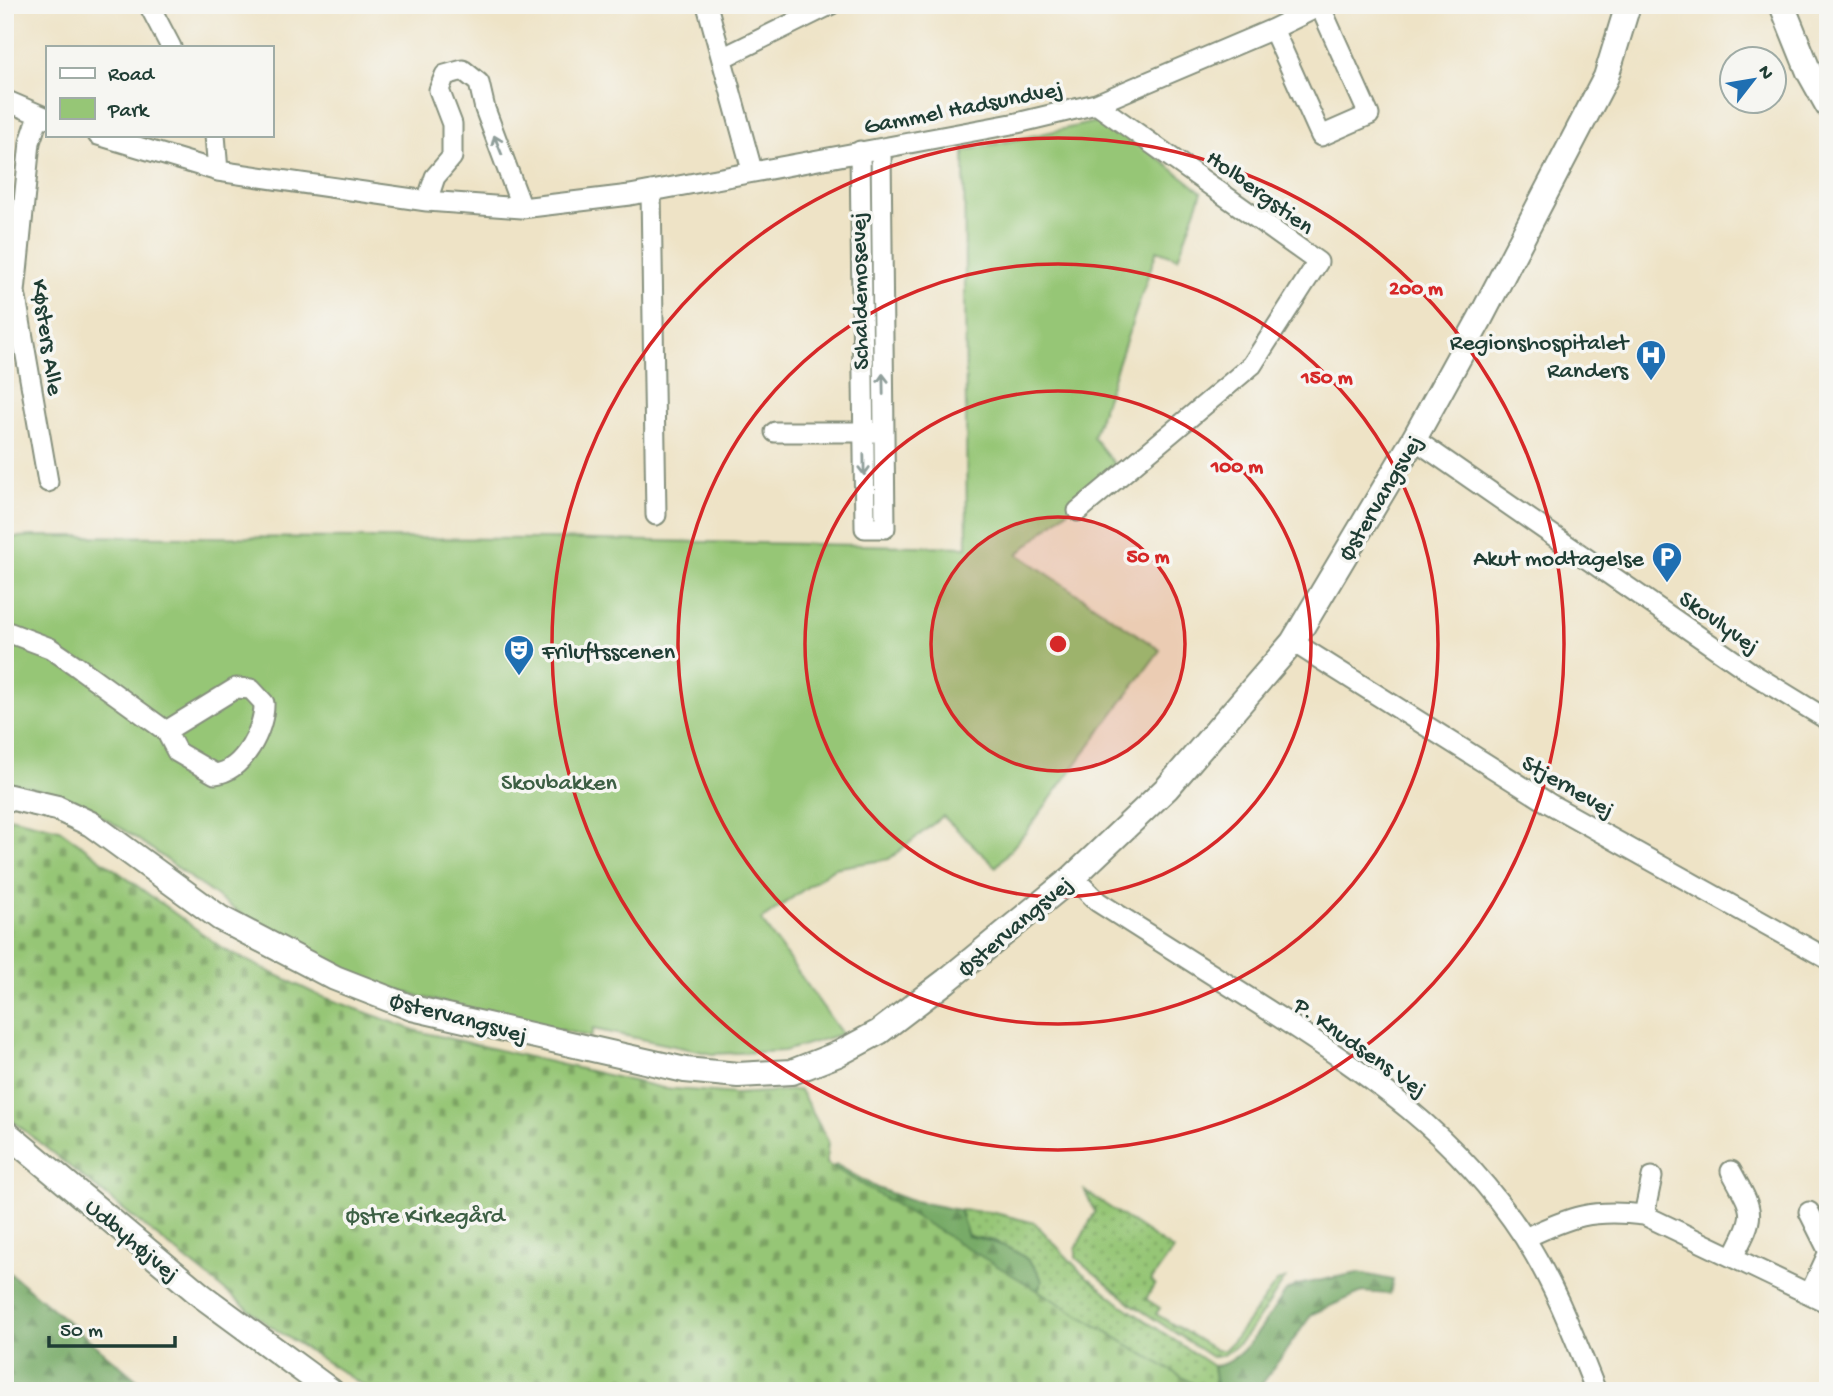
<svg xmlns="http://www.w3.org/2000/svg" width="1833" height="1396" font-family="'Gochi Hand',sans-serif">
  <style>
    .grass { fill: url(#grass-dots); stroke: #5a8255; stroke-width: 2 }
    .forest { fill: url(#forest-firs); stroke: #4c744e; stroke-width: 2 }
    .cemetery { fill: url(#cemetery-stones); stroke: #5a8255; stroke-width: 2 }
    .green { fill: #96c676; stroke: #5a8255; stroke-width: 2 }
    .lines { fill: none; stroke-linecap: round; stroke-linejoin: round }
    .minor-casing { stroke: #86907d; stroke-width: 23 }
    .tertiary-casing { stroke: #86907d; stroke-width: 28 }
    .minor { stroke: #fff; stroke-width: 19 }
    .tertiary { stroke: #fff; stroke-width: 24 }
    .oneway { stroke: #8f9e9a }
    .ring { fill: none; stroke: #d62828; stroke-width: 3.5 }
    .labels { text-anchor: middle; stroke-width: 7; stroke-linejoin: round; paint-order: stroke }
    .street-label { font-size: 24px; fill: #1f3d34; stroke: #f6f6f2 }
    .poi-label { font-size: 24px; fill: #1f3d34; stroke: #f6f6f2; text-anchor: end }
    .park-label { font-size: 24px; fill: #3d5f44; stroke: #f6f6f2 }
    .centre { fill: #d62828; stroke: #f6f6f2; stroke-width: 3.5 }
    .ring-label { font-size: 21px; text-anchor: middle; font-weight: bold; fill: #d62828; stroke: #f6f6f2; stroke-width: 7; stroke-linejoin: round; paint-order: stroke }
  </style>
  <defs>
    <pattern id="grass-dots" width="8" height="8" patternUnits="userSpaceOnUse" patternTransform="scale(1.75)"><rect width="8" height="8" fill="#96c676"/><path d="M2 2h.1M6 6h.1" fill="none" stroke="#7aa262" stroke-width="1.8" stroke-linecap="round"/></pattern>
    <pattern id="forest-firs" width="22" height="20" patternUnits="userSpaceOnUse" patternTransform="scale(1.75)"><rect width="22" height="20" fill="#78ab67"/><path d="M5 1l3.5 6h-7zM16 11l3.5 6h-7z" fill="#628c56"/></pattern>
    <pattern id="cemetery-stones" width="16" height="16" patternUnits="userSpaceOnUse" patternTransform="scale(1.75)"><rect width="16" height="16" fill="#96c676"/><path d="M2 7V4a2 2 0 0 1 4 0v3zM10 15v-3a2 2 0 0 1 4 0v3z" fill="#7aa262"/></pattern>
  </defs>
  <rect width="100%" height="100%" fill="#f6f6f2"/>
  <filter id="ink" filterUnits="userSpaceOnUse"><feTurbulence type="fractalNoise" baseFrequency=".0143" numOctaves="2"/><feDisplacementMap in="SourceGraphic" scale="14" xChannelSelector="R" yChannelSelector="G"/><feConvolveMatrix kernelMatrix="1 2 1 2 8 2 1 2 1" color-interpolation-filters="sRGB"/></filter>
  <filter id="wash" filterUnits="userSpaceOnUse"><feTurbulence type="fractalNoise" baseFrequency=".00686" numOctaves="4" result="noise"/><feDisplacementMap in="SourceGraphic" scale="28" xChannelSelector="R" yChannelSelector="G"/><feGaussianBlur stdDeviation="1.57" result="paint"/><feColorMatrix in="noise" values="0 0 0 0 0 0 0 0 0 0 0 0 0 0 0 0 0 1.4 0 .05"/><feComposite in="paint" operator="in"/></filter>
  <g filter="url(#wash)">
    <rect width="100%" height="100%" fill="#eee3c6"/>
    <!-- grass -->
    <path class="grass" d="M1085,1191L1173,1250L1151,1281L1155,1284L1146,1299L1160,1308L1156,1314L1216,1350H1224L1232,1342L1277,1282L1285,1279C1270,1300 1239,1359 1212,1357L1133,1305L1076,1258V1248L1095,1212Z
      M959,1210L991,1212L1035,1223L1080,1271L1122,1305L1213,1366L1217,1391H1205L1037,1291L1042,1282L996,1241L968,1236Z"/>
    <!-- forest -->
    <path class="forest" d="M837,1165L877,1188L909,1200L959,1210L968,1236C995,1241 1035,1253 1042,1282L1037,1291L832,1167Z
      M5,1269L150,1391H7Z
      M1358,1273L1393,1280L1390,1294L1362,1292L1312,1314L1257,1391H1217L1213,1366C1243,1366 1269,1314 1286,1291L1297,1285Z"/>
    <!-- cemetery -->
    <path class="cemetery" d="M5,816L59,829L225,950L318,995L417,1031L663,1088L736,1094L800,1090L828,1141L826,1163L1205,1391H372L267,1324L5,1115Z"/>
    <!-- green -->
    <path class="green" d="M1108,119L1202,192L1178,258L1157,250L1093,437L1117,467L1018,554L1160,650L1026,832L996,867L943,816L889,859L834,868L761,920L842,1034L784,1051L712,1054L593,1029L591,1037C500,1015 401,1000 317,957C292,944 266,930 243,915C167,865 99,795 5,782V538L34,536L546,539L967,547L964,151Z"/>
  </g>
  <g filter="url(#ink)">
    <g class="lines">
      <!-- minor casing -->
      <g class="minor-casing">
        <path id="minor" d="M149,5L171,47
          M707,5L752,170
          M1273,29L1321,136L1369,115L1320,6
          M722,58L830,5
          M5,100L47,118
          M39,115L30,142L15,292L48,482
          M98,135L218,171L427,201L522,208L630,195L1017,123L1096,104L1273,29L1322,5
          M215,135L218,171
          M860,151L865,528H885L881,149
          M651,191L656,515
          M427,201L435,177L452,157V124L439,90L445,75L463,70L479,83L485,109L522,208
          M775,432H876
          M1414,439L1753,674L1828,720
          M1078,511L1252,365L1318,262L1096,104
          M5,631L50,648L75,665L166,731L177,752L215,774C243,771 265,729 264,703L251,689L236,688L166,731
          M1293,642L1550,804L1828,959
          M1073,877L1098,902C1154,938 1211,974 1268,1010C1370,1076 1456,1133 1524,1237C1555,1285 1575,1339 1596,1391
          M1731,1171C1755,1215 1756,1212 1733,1257
          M1809,1212L1828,1250
          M1644,1215L1652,1177
          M1525,1238C1572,1216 1591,1209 1644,1215L1828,1303
          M1810,1293L1828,1254"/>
      </g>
      <!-- tertiary casing -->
      <g class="tertiary-casing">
        <path id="tertiary" d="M1782,5L1809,72L1828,106
          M5,796L57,808L91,824L220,918L335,978L412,1008L685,1070L738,1075L792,1072L838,1054L879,1032L946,981L1073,877L1167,788L1293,642L1414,439L1480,319L1606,77L1628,5
          M5,1132L202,1296L331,1391"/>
      </g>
      <!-- minor -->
      <use href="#minor" class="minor"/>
      <!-- tertiary -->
      <use href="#tertiary" class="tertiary"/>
    </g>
    <!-- one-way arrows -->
    <defs><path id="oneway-shaft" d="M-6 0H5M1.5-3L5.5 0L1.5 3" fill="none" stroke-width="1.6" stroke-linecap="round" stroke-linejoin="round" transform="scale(1.75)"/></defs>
    <g class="oneway">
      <use href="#oneway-shaft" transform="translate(498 145) rotate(-112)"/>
      <use href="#oneway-shaft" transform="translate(883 384) rotate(-91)"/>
      <use href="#oneway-shaft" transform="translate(864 465) rotate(89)"/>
    </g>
  </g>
  <!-- distance rings -->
  <circle cx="1058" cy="644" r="127" fill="#d62828" fill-opacity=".12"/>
  <g class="ring">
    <circle cx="1058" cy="644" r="127"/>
    <circle cx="1058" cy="644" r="253"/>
    <circle cx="1058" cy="644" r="380"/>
    <circle cx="1058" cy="644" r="506"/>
  </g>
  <!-- icons -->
  <defs>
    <g id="hospital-pin" transform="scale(1.575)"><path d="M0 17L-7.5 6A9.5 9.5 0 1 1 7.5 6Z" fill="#1f6fb2" stroke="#f6f6f2"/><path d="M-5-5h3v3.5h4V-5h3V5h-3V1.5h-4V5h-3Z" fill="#fff"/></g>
    <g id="parking-pin" transform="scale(1.575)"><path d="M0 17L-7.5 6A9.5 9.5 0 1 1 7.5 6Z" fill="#1f6fb2" stroke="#f6f6f2"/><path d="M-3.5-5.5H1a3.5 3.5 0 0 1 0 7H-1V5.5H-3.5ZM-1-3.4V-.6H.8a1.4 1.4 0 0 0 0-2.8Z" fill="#fff"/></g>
    <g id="theatre-pin" transform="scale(1.575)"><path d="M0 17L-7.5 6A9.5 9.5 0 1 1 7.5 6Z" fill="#1f6fb2" stroke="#f6f6f2"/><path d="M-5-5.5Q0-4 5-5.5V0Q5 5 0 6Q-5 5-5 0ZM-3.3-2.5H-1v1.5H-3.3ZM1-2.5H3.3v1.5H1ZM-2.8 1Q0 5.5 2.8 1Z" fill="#fff"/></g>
  </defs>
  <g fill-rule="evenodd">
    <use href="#hospital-pin" x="1651" y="355"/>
    <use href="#parking-pin" x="1667" y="557"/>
    <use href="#theatre-pin" x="519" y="650"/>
  </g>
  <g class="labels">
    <!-- street labels -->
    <g class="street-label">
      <text transform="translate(963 106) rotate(-11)" y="8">Gammel Hadsundvej</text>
      <text transform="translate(1261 191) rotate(36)" y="8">Holbergstien</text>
      <text transform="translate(858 291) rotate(-91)" y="8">Schaldemosevej</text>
      <text transform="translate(49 337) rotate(82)" y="8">Køsters Alle</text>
      <text transform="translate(1379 497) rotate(-59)" y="8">Østervangsvej</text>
      <text transform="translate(1720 621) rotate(35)" y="8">Skovlyvej</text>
      <text transform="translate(1569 785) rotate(30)" y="8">Stjernevej</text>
      <text transform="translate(1014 925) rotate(-40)" y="8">Østervangsvej</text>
      <text transform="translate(459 1016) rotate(15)" y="8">Østervangsvej</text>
      <text transform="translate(1361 1046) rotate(35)" y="8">P. Knudsens Vej</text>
      <text transform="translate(133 1239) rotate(40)" y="8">Udbyhøjvej</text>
    </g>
    <!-- poi labels -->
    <g class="poi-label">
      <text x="1628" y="349">Regionshospitalet<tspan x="1628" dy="28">Randers</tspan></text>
      <text x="1644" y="565">Akut modtagelse</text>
      <text x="542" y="658" text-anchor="start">Friluftsscenen</text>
    </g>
    <!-- park labels -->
    <g class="park-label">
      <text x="559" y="789">Skovbakken</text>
      <text x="425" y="1222">Østre Kirkegård</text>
    </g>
  </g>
  <circle cx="1058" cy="644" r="10" class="centre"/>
  <g class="ring-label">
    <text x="1416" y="294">200 m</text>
    <text x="1327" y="383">150 m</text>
    <text x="1237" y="472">100 m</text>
    <text x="1148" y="562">50 m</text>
  </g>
  <!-- margin -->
  <rect width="1833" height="1396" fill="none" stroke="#f6f6f2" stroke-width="28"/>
  <!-- legend -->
  <rect x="46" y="46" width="228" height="91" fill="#f6f6f2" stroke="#a0aca6" stroke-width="2"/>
  <rect x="60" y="68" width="35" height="10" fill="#ffffff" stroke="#a0aca6" stroke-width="2"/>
  <text x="108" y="80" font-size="21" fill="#1f3d34">Road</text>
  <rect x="60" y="98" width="35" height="21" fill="#96c676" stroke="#a0aca6" stroke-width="2"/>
  <text x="108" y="116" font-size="21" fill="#1f3d34">Park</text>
  <!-- north arrow -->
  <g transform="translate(1753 80) rotate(59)"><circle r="33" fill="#f6f6f2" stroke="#a0aca6" stroke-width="2"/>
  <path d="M0-5L12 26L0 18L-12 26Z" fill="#1f6fb2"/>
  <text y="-10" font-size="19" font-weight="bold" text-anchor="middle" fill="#1f3d34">N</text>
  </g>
  <!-- scale -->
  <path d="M49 1336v10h126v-10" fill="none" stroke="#1f3d34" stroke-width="3.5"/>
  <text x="60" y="1336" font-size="21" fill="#1f3d34" stroke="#f6f6f2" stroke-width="5" paint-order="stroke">50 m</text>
</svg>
